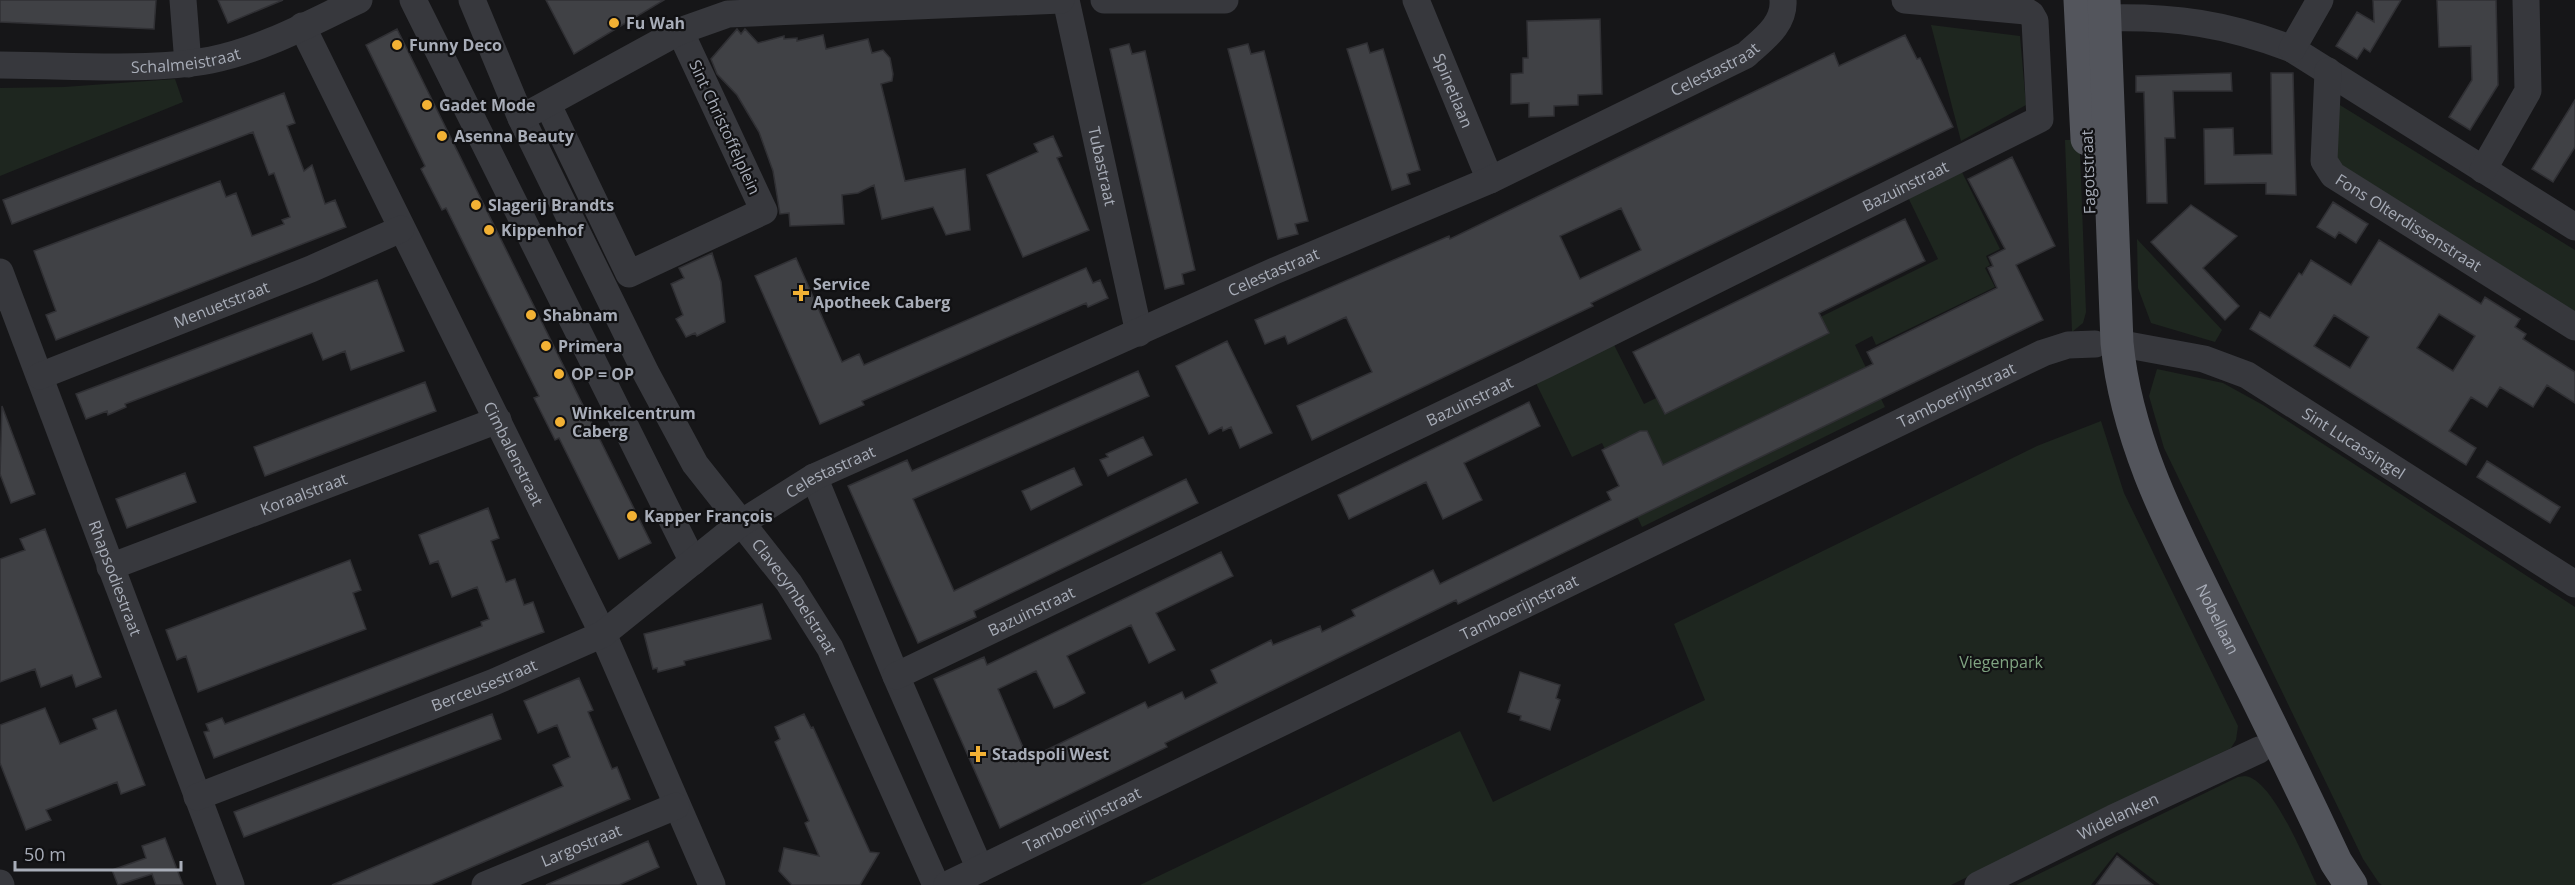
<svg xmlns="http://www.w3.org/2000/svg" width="2575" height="885" font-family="'Open Sans',sans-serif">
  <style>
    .green { fill: #1e261f }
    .building { fill: #404145; stroke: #303034; stroke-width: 1.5; fill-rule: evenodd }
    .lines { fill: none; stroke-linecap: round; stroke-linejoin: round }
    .minor { stroke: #37383d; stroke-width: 27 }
    .major { stroke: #53555c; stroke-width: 33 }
    .poi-dot { fill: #f2b134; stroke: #111113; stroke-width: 2 }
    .labels { text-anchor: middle; stroke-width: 4.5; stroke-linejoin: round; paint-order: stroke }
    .poi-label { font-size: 16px; font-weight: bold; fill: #a8adb8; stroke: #111113; text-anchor: start }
    .street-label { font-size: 16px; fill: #a8adb8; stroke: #111113 }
    .park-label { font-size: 16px; fill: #7fa381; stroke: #111113 }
  </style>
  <rect width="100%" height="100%" fill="#161618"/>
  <!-- green -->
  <path class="green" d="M1931,25L2020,36L2026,105L1961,141Z
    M175,79L183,102L0,176V88L64,87Z
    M2335,102L2575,250V313L2332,161Z
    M2065,140H2074L2080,153L2086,312L2083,323L2072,332Z
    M1955,158L2000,249L1986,256L1990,265L1985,268L1995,287L1876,345L1872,336L1855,345L1885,407L1642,527L1602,443L1572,457L1533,377L1611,339L1644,404L1938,259L1902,185Z
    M2137,239L2222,330L2215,342L2151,323L2138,288Z
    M2157,369L2223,383L2263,405L2575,607V885H2382L2379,883L2363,859L2164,448L2149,396Z
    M2101,421L2124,493L2238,726L2236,740L2231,748L1951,885H1140L1460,731L1493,802L1705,700L1674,624L2037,446Z
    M2245,776C2273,779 2305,861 2317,885H2160L2117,852L2091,885H2016L2238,777Z"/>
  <!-- building -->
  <path class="building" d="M0,0H156L154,29L0,22Z
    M218,0H283L228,23Z
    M546,0H664L574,54Z
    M2373,0H2401L2370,52L2364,48L2357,59L2336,46L2357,12L2374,22Z
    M2437,0H2496L2498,85L2470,130L2449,117L2472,80L2471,46L2439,47Z
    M1600,19L1602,94L1578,95V105L1554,106V116L1529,117V103L1511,104V74L1523,73V58H1528L1527,21Z
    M397,29L651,543L619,559L559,438L555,440L534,398L539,396L446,208L442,210L421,169L425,166L366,45Z
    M737,29L741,34L745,29L758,43L784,36V39L797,38V41L823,35L826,49L868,39L872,53L883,50L890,58L893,74L892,81L881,84L905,181L965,169L970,230L946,235L933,207L882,219L874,185L858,193L842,195L844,224L790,226L789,213L780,214L773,171L759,132L737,95L717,74L711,59Z
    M1905,35L1917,59L1920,58L1953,127L1591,303L1593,306L1312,440L1297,406L1372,372L1346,317L1288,344L1285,336L1265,344L1255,320L1449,236L1450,239L1834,53L1839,66ZM1621,208L1641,250L1580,279L1560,236Z
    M1367,43L1370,53L1383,49L1420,170L1407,174L1410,184L1392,190L1347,49Z
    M1129,44L1132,54L1145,51L1195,270L1182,274L1184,284L1165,289L1110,49Z
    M1248,44L1251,54L1264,51L1308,221L1295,224L1298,234L1278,239L1228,49Z
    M2231,73L2232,91H2173L2175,138H2165L2167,203H2147L2144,92H2136V76Z
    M2271,73H2293L2296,195L2266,194V183L2205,184L2204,129L2233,128L2234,155L2272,154Z
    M284,93L295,123L287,126L304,171L312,165L325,204L335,200L346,227L56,340L46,315L56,311L34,251L220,181L226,197L236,193L252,236L284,224L282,220L290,217L274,173L269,175L253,132L12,224L3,200Z
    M2575,100V147L2553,182L2532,169Z
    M1053,136L1062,156L1057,158L1089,230L1023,257L987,175L1038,152L1034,144Z
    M2012,157L2055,246L2016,265L2043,320L1458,604L1456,600L1165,743L1167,747L1000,828L934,679L984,657L987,665L1221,552L1233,576L1156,613L1175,650L1149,663L1131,625L1067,656L1085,693L1064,704L1054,708L1036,671L998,689L1028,759L1145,702L1148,708L1182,692L1185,699L1217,683L1211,670L1271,640L1273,645L1320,626L1322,632L1355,616L1352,610L1433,570L1440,584L1611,500L1607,492L1619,486L1602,450L1640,431H1647L1663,465L1873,364L1867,352L1997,288L1988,268L1993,266L1989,257L2005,249L1968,179Z
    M2333,202L2368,224L2356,243L2339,232L2335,238L2317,227Z
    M2191,205L2237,236L2203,268L2239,306L2225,320L2151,242Z
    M1905,219L1925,261L1819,313L1829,333L1665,414L1633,352Z
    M2379,240L2481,304L2485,297L2520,319L2515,327L2526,334L2523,339L2575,372V403L2547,385L2533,407L2500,387L2487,407L2471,397L2449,431L2476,448L2466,465L2250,329L2260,312L2270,318L2299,273L2302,275L2311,260L2351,285ZM2439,314L2475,336L2453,371L2417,348ZM2334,315L2369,337L2350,368L2314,346Z
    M712,253L721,282L725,322L697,336L695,333L686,337L676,319L683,315L671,284L684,278L679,268Z
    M796,258L842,362L859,354L864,365L1086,268L1093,283L1100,280L1108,298L1088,307L1086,303L892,388L862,401L864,405L820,424L755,276Z
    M377,280L404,351L351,370L345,351L323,360L312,333L125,404L126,407L108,415L107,411L86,419L76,394Z
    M1227,341L1272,433L1240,448L1231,427L1223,431L1222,427L1209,434L1176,366Z
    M1138,371L1149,396L913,499L954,591L1186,479L1198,503L974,611L976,617L918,643L848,486L907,460L912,471Z
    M425,382L436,411L265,476L254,447Z
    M1529,402L1540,426L1464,463L1482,500L1443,519L1426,482L1349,519L1338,495Z
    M2,406L35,494L11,503L0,474Z
    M1143,437L1152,455L1108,476L1100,460L1108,457L1106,454Z
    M2487,461L2560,507L2550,523L2477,477Z
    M1074,468L1082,485L1031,510L1022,491Z
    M185,473L196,502L127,528L116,499Z
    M488,508L499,538L491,541L506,582L515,579L524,605L533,602L544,632L214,758L204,732L209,731L206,724L222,718L225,724L482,626L481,622L489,619L477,587L452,597L438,561L430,564L419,535Z
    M45,529L101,677L76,687L72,675L41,687L35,669L0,682V559L25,550L20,539Z
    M350,560L361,590L353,593L366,629L198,692L186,656L177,660L166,630Z
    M762,604L771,639L684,661L685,665L658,672L657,668L653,669L644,634Z
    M1520,672L1560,685L1556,698L1560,700L1550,730L1520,720L1521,716L1508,712Z
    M579,678L593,710L588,712L612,769L617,767L630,799L430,885H332L563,786L553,765L570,757L557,725L538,733L524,701Z
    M45,708L60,744L97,729L93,719L116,710L145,785L121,794L117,782L46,810L51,820L26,830L0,763V725Z
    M492,714L501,739L244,837L234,812Z
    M804,714L811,728L813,727L870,852L879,853L860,885H792L779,871L784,848L819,856L805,823L809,821L775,742L780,739L775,727Z
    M165,838L183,885H156L152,874L118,885L112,870L146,858L142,846Z
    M648,841L659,867L637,877L619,885H546Z
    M2117,856L2153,885H2096Z"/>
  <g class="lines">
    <!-- minor -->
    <g class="minor">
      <path d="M183,0L188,64"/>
      <path d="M413,0L693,562"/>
      <path id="s1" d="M472,0L521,118L646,373L695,464L789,583L830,648L936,885"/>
      <path id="s2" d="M1066,0L1139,333"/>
      <path d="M1104,0H1225"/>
      <path id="s3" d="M1416,0L1490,180"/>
      <path d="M2105,18C2173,16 2228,24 2292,49L2575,227"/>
      <path id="s4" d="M302,26L603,634L712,885"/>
      <path d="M2292,49L2320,0"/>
      <path id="s5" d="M0,65C65,65 148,72 211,60C262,50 312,22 359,0"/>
      <path id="s6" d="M2328,71L2324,161L2333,175L2575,327"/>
      <path d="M548,105L629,274L764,211L680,31"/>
      <path d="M521,118L680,31L728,14L1061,0"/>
      <path d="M2483,170L2528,91L2526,0"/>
      <path id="s7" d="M0,272L231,885"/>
      <path id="s8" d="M2117,343L2204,359L2247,375L2575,584"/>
      <path id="s9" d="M40,376L311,269L401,229"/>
      <path d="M814,477L896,676L980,869"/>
      <path id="s10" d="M110,567L498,420"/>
      <path id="s11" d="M896,676L1545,365L2040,119L2035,21L2031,14L2026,11L1905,0"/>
      <path id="s12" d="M197,797L494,682L603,634L741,523L814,477L1272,272L1490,180L1746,55C1762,40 1785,25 1783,0"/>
      <path d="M0,883L1,885"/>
      <path id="s13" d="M485,885L676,806"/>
      <path id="s14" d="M947,885L2043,353L2068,345L2095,344"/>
      <path id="s15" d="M1978,885L2113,818L2259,750"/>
    </g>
    <!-- major -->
    <g class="major">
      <path d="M2080,0L2087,139"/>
      <path id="s16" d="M2104,0L2117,343C2127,446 2177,536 2222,628C2261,705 2299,783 2336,862L2351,885"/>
    </g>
  </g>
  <!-- markers -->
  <g class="poi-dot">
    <circle cx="614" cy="23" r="6"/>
    <circle cx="397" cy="45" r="6"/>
    <circle cx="427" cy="105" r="6"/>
    <circle cx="442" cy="136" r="6"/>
    <circle cx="476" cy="205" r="6"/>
    <circle cx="489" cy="230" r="6"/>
    <path d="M798 284h6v6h6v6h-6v6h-6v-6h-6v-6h6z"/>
    <circle cx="531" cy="315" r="6"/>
    <circle cx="546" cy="346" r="6"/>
    <circle cx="559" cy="374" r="6"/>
    <circle cx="560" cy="422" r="6"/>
    <circle cx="632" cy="516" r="6"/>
    <path d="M975 745h6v6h6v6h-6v6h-6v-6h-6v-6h6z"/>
  </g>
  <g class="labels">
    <!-- poi labels -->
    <g class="poi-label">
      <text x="626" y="29">Fu Wah</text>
      <text x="409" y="51">Funny Deco</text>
      <text x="439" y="111">Gadet Mode</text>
      <text x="454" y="142">Asenna Beauty</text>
      <text x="488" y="211">Slagerij Brandts</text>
      <text x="501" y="236">Kippenhof</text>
      <text x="813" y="290">Service<tspan x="813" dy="18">Apotheek Caberg</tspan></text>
      <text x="543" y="321">Shabnam</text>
      <text x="558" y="352">Primera</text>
      <text x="571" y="380">OP = OP</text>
      <text x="572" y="419">Winkelcentrum<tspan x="572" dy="18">Caberg</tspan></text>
      <text x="644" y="522">Kapper François</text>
      <text x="992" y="760">Stadspoli West</text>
    </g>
    <!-- street labels -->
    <g class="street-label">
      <text dy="6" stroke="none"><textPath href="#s5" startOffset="186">Schalmeistraat</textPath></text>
      <text dy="6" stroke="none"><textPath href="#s12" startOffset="1690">Celestastraat</textPath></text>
      <text dy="6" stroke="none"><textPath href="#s3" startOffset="98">Spinetlaan</textPath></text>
      <text transform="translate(725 127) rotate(65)" y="6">Sint Christoffelplein</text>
      <text dy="6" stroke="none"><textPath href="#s2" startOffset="170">Tubastraat</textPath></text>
      <text transform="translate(2088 172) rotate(-92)" y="6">Fagotstraat</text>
      <text dy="6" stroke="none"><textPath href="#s11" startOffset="1122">Bazuinstraat</textPath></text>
      <text dy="6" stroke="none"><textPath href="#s6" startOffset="196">Fons Olterdissenstraat</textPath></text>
      <text dy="6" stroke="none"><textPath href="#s12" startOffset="1204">Celestastraat</textPath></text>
      <text dy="6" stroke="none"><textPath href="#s9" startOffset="195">Menuetstraat</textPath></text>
      <text dy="6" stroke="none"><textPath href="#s14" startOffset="1122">Tamboerijnstraat</textPath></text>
      <text dy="6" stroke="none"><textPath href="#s11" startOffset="636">Bazuinstraat</textPath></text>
      <text dy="6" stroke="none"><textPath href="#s8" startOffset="261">Sint Lucassingel</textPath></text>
      <text dy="6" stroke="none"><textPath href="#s4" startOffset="477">Cimbalenstraat</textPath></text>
      <text dy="6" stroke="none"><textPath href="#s12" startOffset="718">Celestastraat</textPath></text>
      <text dy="6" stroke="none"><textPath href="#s10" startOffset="207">Koraalstraat</textPath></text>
      <text dy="6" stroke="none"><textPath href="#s7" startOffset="327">Rhapsodiestraat</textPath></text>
      <text dy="6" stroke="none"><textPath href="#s1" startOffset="681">Clavecymbelstraat</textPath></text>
      <text dy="6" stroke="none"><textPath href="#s14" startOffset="636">Tamboerijnstraat</textPath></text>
      <text dy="6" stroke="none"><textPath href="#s11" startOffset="150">Bazuinstraat</textPath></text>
      <text dy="6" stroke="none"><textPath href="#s16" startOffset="639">Nobellaan</textPath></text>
      <text dy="6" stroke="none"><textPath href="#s12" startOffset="308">Berceusestraat</textPath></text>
      <text dy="6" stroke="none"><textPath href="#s15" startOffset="156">Widelanken</textPath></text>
      <text dy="6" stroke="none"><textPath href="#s14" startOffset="150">Tamboerijnstraat</textPath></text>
      <text dy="6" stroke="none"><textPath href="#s13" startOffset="104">Largostraat</textPath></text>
    </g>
    <!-- park labels -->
    <g class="park-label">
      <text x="2001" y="668">Viegenpark</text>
    </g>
  </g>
  <!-- scale -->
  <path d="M15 861v9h166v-9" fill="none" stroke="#a8adb8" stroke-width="3"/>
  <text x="24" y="861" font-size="18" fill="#a8adb8" stroke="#111113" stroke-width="4.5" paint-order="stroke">50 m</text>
</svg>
